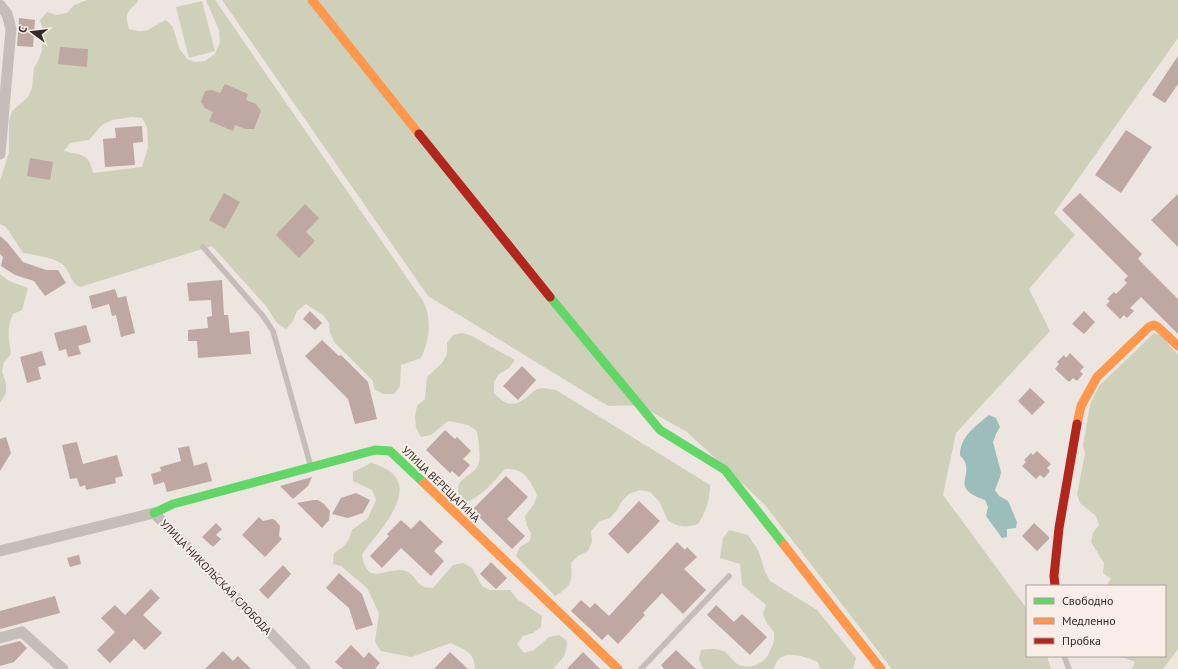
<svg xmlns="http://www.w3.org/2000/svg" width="1178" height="669" font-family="'PT Sans',sans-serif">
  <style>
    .green { fill: #cfd0ba; fill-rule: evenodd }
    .water { fill: #9cbeba }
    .building { fill: #bfa7a2 }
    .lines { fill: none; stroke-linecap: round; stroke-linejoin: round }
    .lane { stroke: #c5bdb9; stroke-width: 5.5 }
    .street { stroke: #c5bdb9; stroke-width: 11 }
    .fast { stroke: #63d668; stroke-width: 9 }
    .slow { stroke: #ff974d; stroke-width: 9 }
    .jam { stroke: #b3261e; stroke-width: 9 }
    .labels { text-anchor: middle; stroke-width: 4; stroke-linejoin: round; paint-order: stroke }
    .street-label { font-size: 11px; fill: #352a27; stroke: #f9eee7 }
  </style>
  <rect width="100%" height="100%" fill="#ece5e0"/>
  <!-- green -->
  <path class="green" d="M87,0H138L137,3C126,12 125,16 129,29C150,35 149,27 166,20L173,27L179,48L187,59L195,62L205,61L215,54L220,42L219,30L206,0H215L423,301C432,319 430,339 421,358L401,365L400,386L394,394H383L374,389L373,381L335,343L330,333L329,323L323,315L306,304L297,311L293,321L286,329L277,323L266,306L212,246L80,287C71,283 71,275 65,267C59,258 34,255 23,253L6,227L0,224V181L9,152V121L12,111L28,97L32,88L34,68L39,59L42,50L43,30L40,20L47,12L56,15L67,13L74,5ZM132,117L142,118L147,127L148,147L142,167L93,173C89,152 81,156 64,151L70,143L89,140L102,125L112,120Z
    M222,0H1178V38L1054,213L1075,235L1029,289L1050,331L956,433L943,495L1027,609V656H1047L1051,669H892L765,505L743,484L687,432L639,405L608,406L428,296Z
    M202,1L215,51L189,58L176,7Z
    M0,274L9,281L28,288L22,310L13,314C6,329 9,339 11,354L4,362L2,372L6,383V393L0,403Z
    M462,333L472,336L515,360L508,369L499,374L494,382V393C505,405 513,408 527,397C530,395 533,391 537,389C543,387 550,389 556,390L710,485C710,499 706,512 698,524C685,528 680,527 668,521L659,501L650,492L640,490L629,494L622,501L617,510L610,518L600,521L591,531L592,542L588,551L578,556L571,563C573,581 571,587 555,596L516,556L520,547L530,541L531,533L527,526L525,516L534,504L537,495C529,479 525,468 505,469C492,483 482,498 462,503C448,475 475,480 479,462C481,456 478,438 477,431L468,425L448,421L431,435L421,437L416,428L415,416L417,406L425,399L427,377L442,363L447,354V343L453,335Z
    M1154,333L1163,336L1169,345L1178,355V649L1163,669H1132L1135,662L1119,656H1165V586H1106L1111,579L1103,573L1104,563L1091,542L1093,533L1099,525L1096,516L1080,503L1077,494L1085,454L1083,445L1090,405L1099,386Z
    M371,463C430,479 383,526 362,554C367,591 390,563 408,572C414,575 417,584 424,587C426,588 430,587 433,588L453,565L463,563L472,568L482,586L490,590H510L517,599L542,616L541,627L533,633L523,636L517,644L524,653L534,650L549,637L559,635L567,641C566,658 563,657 553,669H475C474,651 465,650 451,643L411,657L381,651L375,642L379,613L367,588L341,566L333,564L334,553L343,547L349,539L352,530L368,518L376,500L372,490L353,481V472Z
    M729,530L748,535L759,552L765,572L770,581L817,610L856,658L853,669H820L818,662C807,658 788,649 778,660C776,662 775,666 774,669H703L699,659L701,650C708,649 716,648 723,651C729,654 733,662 739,665C750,669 762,665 768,655C773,645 775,642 774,632L767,624L763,614L766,605L742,585L740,564L720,558L723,538Z"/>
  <!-- water -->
  <path class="water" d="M989,415L996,418L1000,427L996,434L993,442L1001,472L1000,477L995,490L999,496L1008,501L1017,522L1016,528L1007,529V537L1002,538L986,516L988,507L985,500C980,498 974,496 970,493C959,484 968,477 966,466C966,462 963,459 960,455C960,436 976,426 989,415Z"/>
  <!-- building -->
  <path class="building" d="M19,18L35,20L33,47L17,46Z
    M60,47L88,49L87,67L58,64Z
    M1178,56V84L1165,103L1152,95Z
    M225,84L248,94L246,100L256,104L261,111L254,129H245L235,125L233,131L209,121L213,112L205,108L201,102L205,91L212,90L220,93Z
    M142,126L143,142L133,143L135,165L105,167L103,139L116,138L115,128Z
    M1126,130L1152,147L1121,193L1095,175Z
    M30,158L53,162L50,180L27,176Z
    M224,193L240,202L225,229L209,220Z
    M1080,193L1142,254L1138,259L1178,299V334L1141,297L1130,308L1134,311L1127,318L1124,315L1120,319L1106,305L1110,301L1107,299L1114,292L1116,294L1127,283L1124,280L1128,276L1062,210Z
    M1178,194V247L1151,220Z
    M305,204L319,218L306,232L315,241L299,258L276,235Z
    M0,236L7,242L23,262L46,270H58L66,283L45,296L34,281L15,275L1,266L3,257L0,254Z
    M222,280L224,315H228L230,333L249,331L251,354L198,358L197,341H188V330L208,328L207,317L212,316L211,300L189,301L187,283Z
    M115,289L118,298L126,296L135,333L121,337L116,315L112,316L109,304L92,309L89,296Z
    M310,311L322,323L315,330L303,319Z
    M1084,311L1095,322L1084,334L1072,324Z
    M86,325L91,342L78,346L81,354L68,357L66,349L59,351L54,333Z
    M322,340L339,356L341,355L368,382L377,419L355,424L348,399L305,356Z
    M42,351L46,365L38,367L41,379L27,383L20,357Z
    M1070,353L1084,367L1080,371L1083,374L1077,381L1073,378L1069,382L1055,369L1059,364L1057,362L1064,355L1066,358Z
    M522,366L536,380L518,400L503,386Z
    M1030,388L1045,402L1032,415L1018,401Z
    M445,430L455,439L457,437L471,451L463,459L470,465L459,477L452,471L450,473L426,450Z
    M6,437L11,453L0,471V439Z
    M77,442L83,464L117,455L123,476L115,478L116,483L86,490L85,485L80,487L77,478L70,479L62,445Z
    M189,446L194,466L207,462L212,481L167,492L164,482L154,485L151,474L161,471L160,467L181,461L178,448Z
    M1037,451L1051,464L1047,468L1050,471L1044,478L1040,475L1036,479L1022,466L1026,462L1024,460L1031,453L1033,455Z
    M506,476L528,497L507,519L525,536L512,549L472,510Z
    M312,477L308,486L293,499L280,486Z
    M356,493L370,500L363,513L348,518L332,514L341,498Z
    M313,500H318L324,504L330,511L329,520L322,528L297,503Z
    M639,501L660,521L628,554L608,534Z
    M259,517L263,521L272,519L275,520L280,526L279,536L282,539L265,557L242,535Z
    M401,520L411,529L420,520L443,542L434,551L444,561L431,576L401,548L382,568L370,556L389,536L387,534Z
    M216,523L222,529L216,535L221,539L213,547L202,537Z
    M1034,523L1049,537V539L1037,551L1022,536Z
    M677,542L685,550L687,547L697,557L684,569L706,590L683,614L662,593L643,613L645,615L618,644L608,634L602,640L571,611L581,600L590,608L595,603L609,616Z
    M79,555L81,564L70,567L67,558Z
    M491,562L507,578L496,589L480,574Z
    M283,565L291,574L268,599L259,590Z
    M339,573L362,594L373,625L356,630L349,608L326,588Z
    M151,589L160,598L143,615L162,633L145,650L134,639L110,663L97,650L115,632L101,618L115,605L125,615Z
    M55,596L60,613L0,629V611Z
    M716,605L734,622L742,614L767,637L750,655L707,615Z
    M20,641L27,648L14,662L0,666V646Z
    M351,645L364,658L369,652L380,663L375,669H343L335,662Z
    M676,650L696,669H664L661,665Z
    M223,651L233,661L238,656L251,669H205Z
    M450,652L468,669H434Z
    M583,652L600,669H567Z"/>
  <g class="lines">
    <!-- lane -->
    <path class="lane" d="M203,247L263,316L273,331L311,467
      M1064,656L1069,669
      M641,669L729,576"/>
    <!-- street -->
    <path class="street" d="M0,5L7,14L11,29L0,154
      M0,551L154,513L305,669
      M0,638L22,632L63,669"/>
    <!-- fast -->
    <path class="fast" d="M550,297L660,430L725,470L784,545
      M154,513L173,504L375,450L390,451L424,483"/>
    <!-- slow -->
    <path class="slow" d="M312,0L419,134
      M1077,424L1081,406L1097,377L1149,327L1154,325L1158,327L1178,346
      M424,483L618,669
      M784,545L881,669"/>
    <!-- jam -->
    <path class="jam" d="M419,134L550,297
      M1055,586L1054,576L1059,528L1077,424"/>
  </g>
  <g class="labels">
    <!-- street labels -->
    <g class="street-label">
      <text transform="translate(441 484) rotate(44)" y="4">УЛИЦА ВЕРЕЩАГИНА</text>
      <text transform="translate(216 577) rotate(46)" y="4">УЛИЦА НИКОЛЬСКАЯ СЛОБОДА</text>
    </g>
  </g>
  <!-- legend -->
  <rect x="1026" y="585" width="140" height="72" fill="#f9eee7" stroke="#aba09a"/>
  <rect x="1034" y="598" width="20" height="6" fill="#63d668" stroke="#aba09a"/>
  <text x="1062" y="605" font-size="12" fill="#352a27">Свободно</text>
  <rect x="1034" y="618" width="20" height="6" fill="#ff974d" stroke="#aba09a"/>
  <text x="1062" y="625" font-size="12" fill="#352a27">Медленно</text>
  <rect x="1034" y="638" width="20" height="6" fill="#b3261e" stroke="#aba09a"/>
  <text x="1062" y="645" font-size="12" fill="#352a27">Пробка</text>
  <!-- north arrow -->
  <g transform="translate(32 32) rotate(285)" stroke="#f9eee7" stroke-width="3" paint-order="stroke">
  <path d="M0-3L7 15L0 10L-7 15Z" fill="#352a27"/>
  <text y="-6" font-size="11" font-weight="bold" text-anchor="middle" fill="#352a27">С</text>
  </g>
</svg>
